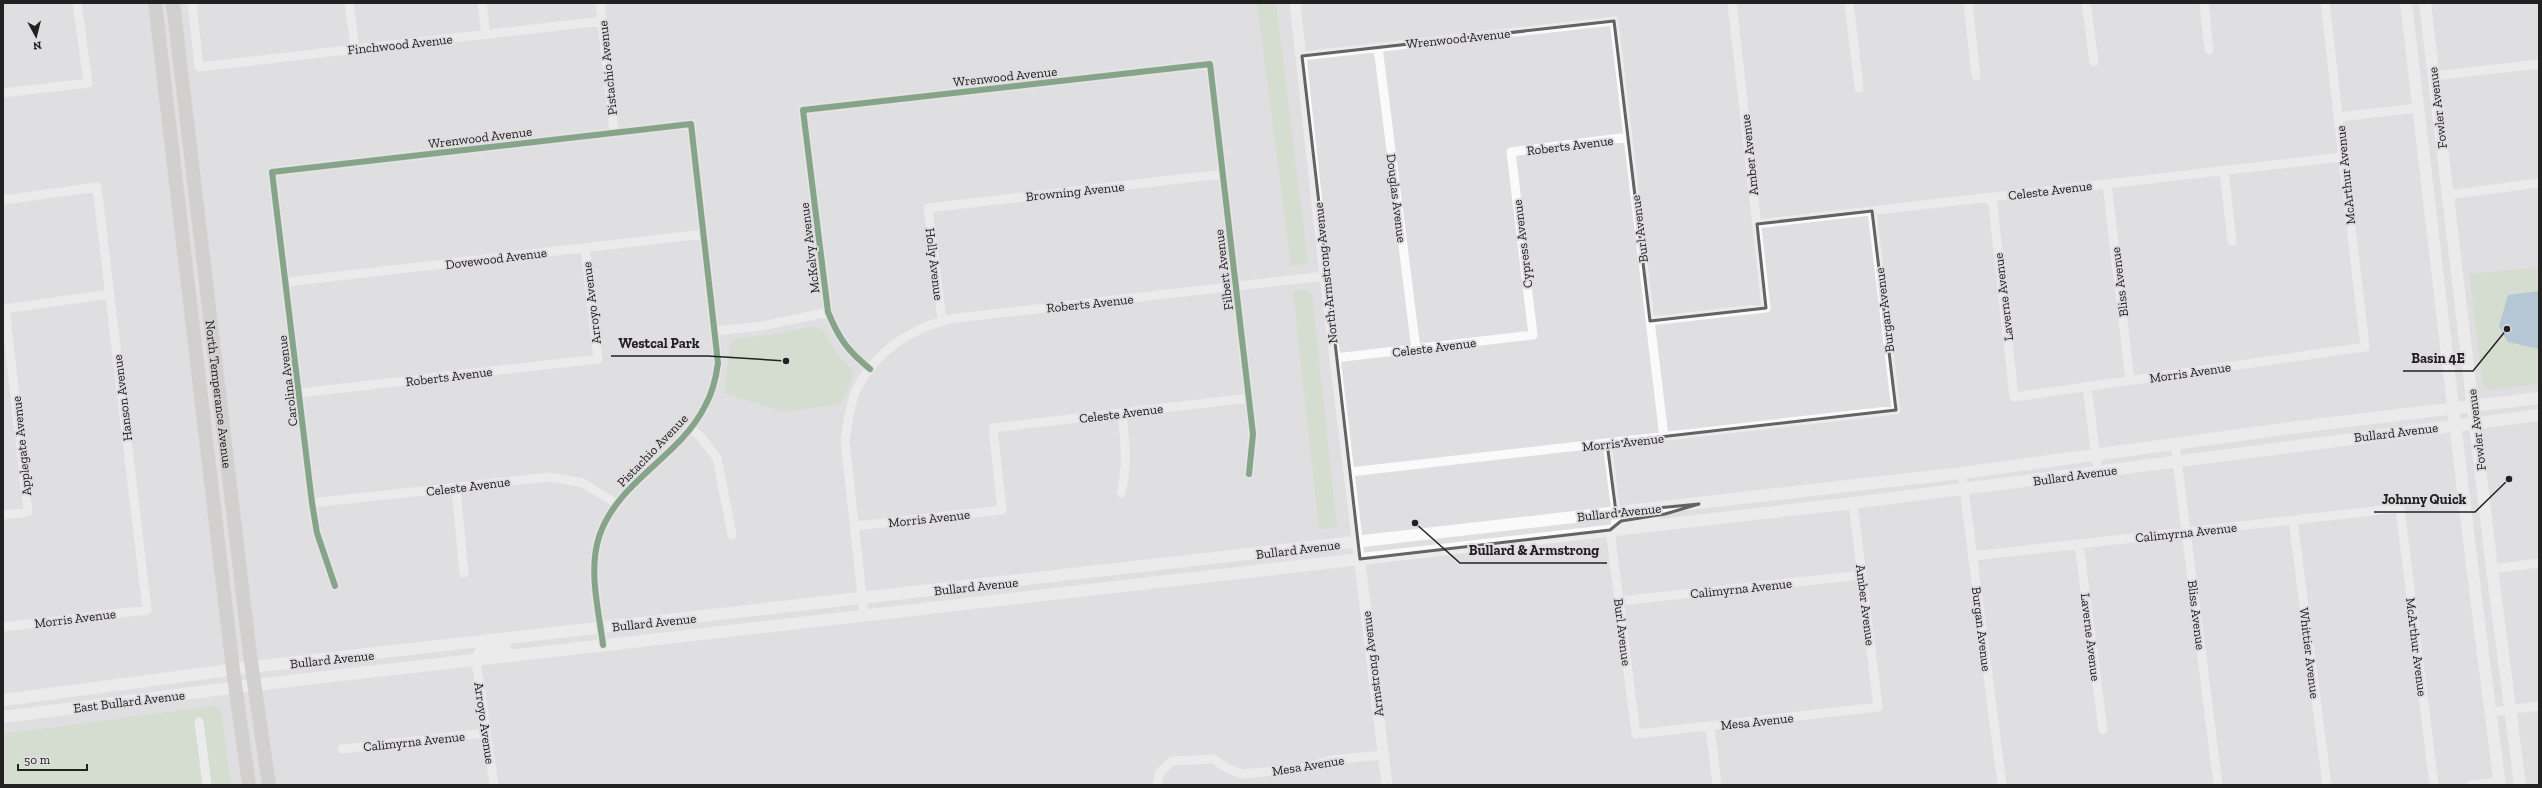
<svg xmlns="http://www.w3.org/2000/svg" width="2542" height="788" font-family="'Zilla Slab',serif">
  <style>
    .green { fill: #cbdbbd }
    .water { fill: #83abc7 }
    .lines { fill: none; stroke-linecap: round; stroke-linejoin: round }
    .minor { stroke: #fafafa; stroke-width: 9 }
    .tertiary { stroke: #fafafa; stroke-width: 11 }
    .secondary { stroke: #fafafa; stroke-width: 12 }
    .primary { stroke: #c3bfbb; stroke-width: 14 }
    .cycleway-casing { stroke: #e0dde1; stroke-width: 8 }
    .cycleway { stroke: #1b5e20; stroke-width: 6 }
    .marked { fill: none; stroke: #646364; stroke-width: 3; stroke-linejoin: round }
    .labels { text-anchor: middle; stroke-width: 4; stroke-linejoin: round; paint-order: stroke }
    .street-label { font-size: 13px; fill: #222122; stroke: #e0dde1 }
    .leader { fill: none; stroke: #222122; stroke-width: 1.5 }
    .callout-dot { fill: #222122; stroke: #e0dde1; stroke-width: 1.5 }
    .callout-label { font-size: 14px; text-anchor: middle; font-weight: bold; fill: #222122; stroke: #e0dde1; stroke-width: 4; stroke-linejoin: round; paint-order: stroke }
  </style>
  <rect width="100%" height="100%" fill="#dfdee0"/>
  <!-- green -->
  <path class="green" d="M1257,3H1276L1308,264L1291,266Z
    M2539,267V384L2490,390L2483,385L2469,274Z
    M1305,290L1312,295L1337,527L1319,529L1293,291Z
    M814,326L824,331L836,353L851,369L853,377L840,404L784,412L724,393L730,346L734,339L785,333Z
    M214,706L221,709L231,785H3V734Z"/>
  <!-- water -->
  <path class="water" d="M2539,291V349L2508,342L2499,326L2508,295Z"/>
  <g class="lines">
    <!-- minor -->
    <path class="minor" d="M192,3L199,67L602,21
      M349,3L355,49
      M482,3L486,35
      M600,3L614,132
      M1849,3L1859,88
      M1968,3L1976,76
      M2086,3L2094,62
      M2204,3L2209,50
      M1378,47L1416,349
      M1302,56L1614,21L1664,437
      M2433,76L2539,64
      M3,93L88,83L77,3
      M2339,117L2418,108
      M2224,170L2232,241
      M2107,184L2130,380
      M2448,195L2539,183
      M1992,197L2014,397L2365,347L2325,3
      M3,200L97,187L147,610L3,627
      M1757,224L2342,157
      M287,282L704,234
      M3,309L110,294
      M942,320L928,208L1223,174
      M1650,321L1766,308L1732,3
      M716,331L762,326L828,312
      M1335,358L1533,335L1511,152L1628,137
      M870,369C848,351 839,339 828,312L803,110L1210,64L1253,434L1249,474
      M2087,387L2098,472
      M300,393L598,359L585,248
      M691,428L700,436L717,458L732,535
      M1607,443L1616,512
      M2175,444L2218,785
      M1350,472L1896,410L1872,211
      M1962,473L2002,785
      M456,488L464,573
      M1121,493C1128,466 1125,441 1122,413
      M312,503L550,477L583,483L617,504
      M3,515L28,512L5,308
      M2293,520L2327,785
      M855,526L1002,510L993,428L1249,398
      M1610,530L1636,734L1878,707L1853,503
      M2079,544L2103,730
      M1973,556L2400,508L2434,785
      M2492,569L2539,563
      M335,586L317,533L312,503L272,172L691,124L718,363C716,378 713,392 705,406C680,457 617,481 599,537C588,571 599,611 603,645
      M1620,601L1862,575
      M864,615L845,441C847,425 849,409 855,393C873,352 915,325 957,318L1325,276
      M476,661L494,785
      M2491,712L2539,706
      M199,722L207,785
      M1710,726L1717,785
      M342,749L486,733
      M1157,785L1160,772L1172,761L1213,759L1227,768L1242,774L1305,768L1331,760L1383,755
      M2471,785L2499,782"/>
    <!-- tertiary -->
    <path class="tertiary" d="M1295,3L1325,276L1387,785"/>
    <!-- secondary -->
    <path class="secondary" d="M2406,3C2437,264 2465,525 2500,785
      M2425,3L2492,569L2520,785
      M1617,523L1654,516
      M476,661L480,653L505,648
      M3,700L252,667L1962,473L2298,427L2539,398
      M3,717L254,685L1853,503L2539,415"/>
    <!-- primary -->
    <g class="primary">
      <path d="M155,3L233,670L249,785"/>
      <path id="s1" d="M173,3L250,655L269,785"/>
    </g>
    <!-- cycleway casing -->
    <g class="cycleway-casing">
      <path id="cycleway" d="M870,369C848,351 839,339 828,312L803,110L1210,64L1253,434L1249,474
        M335,586L317,533L312,503L272,172L691,124L718,363C716,378 713,392 705,406C680,457 617,481 599,537C588,571 599,611 603,645"/>
    </g>
    <!-- cycleway -->
    <use href="#cycleway" class="cycleway"/>
  </g>
  <!-- marked area -->
  <path d="M0 0H2542V788H0ZM1614,21L1650,321L1766,308L1757,224L1872,211L1896,410L1607,443L1616,512L1699,504L1665,514L1621,521L1610,530L1360,559L1302,56Z" fill="#dfdee0" fill-opacity=".55" fill-rule="evenodd"/>
  <path class="marked" d="M1614,21L1650,321L1766,308L1757,224L1872,211L1896,410L1607,443L1616,512L1699,504L1665,514L1621,521L1610,530L1360,559L1302,56Z"/>
  <g class="labels">
    <!-- street labels -->
    <g class="street-label">
      <text transform="translate(1458 38) rotate(-6)" y="5">Wrenwood Avenue</text>
      <text transform="translate(400 44) rotate(-6)" y="5">Finchwood Avenue</text>
      <text transform="translate(607 68) rotate(-96)" y="5">Pistachio Avenue</text>
      <text transform="translate(1005 76) rotate(-6)" y="5">Wrenwood Avenue</text>
      <text transform="translate(2437 108) rotate(-97)" y="5">Fowler Avenue</text>
      <text transform="translate(480 137) rotate(-7)" y="5">Wrenwood Avenue</text>
      <text transform="translate(1570 145) rotate(-7)" y="5">Roberts Avenue</text>
      <text transform="translate(1749 155) rotate(-96)" y="5">Amber Avenue</text>
      <text transform="translate(2345 175) rotate(-96)" y="5">McArthur Avenue</text>
      <text transform="translate(2050 190) rotate(-7)" y="5">Celeste Avenue</text>
      <text transform="translate(1075 191) rotate(-6)" y="5">Browning Avenue</text>
      <text transform="translate(1397 198) rotate(83)" y="5">Douglas Avenue</text>
      <text transform="translate(1639 229) rotate(-97)" y="5">Burl Avenue</text>
      <text transform="translate(1522 244) rotate(-97)" y="5">Cypress Avenue</text>
      <text transform="translate(809 248) rotate(-97)" y="5">McKelvy Avenue</text>
      <text transform="translate(496 258) rotate(-7)" y="5">Dovewood Avenue</text>
      <text transform="translate(935 264) rotate(83)" y="5">Holly Avenue</text>
      <text transform="translate(1223 270) rotate(-97)" y="5">Filbert Avenue</text>
      <text transform="translate(1325 273) rotate(-96)" y="5">North Armstrong Avenue</text>
      <text transform="translate(2119 282) rotate(-97)" y="5">Bliss Avenue</text>
      <text transform="translate(2003 297) rotate(-97)" y="5">Laverne Avenue</text>
      <text transform="translate(591 303) rotate(-97)" y="5">Arroyo Avenue</text>
      <text transform="translate(1090 303) rotate(-6)" y="5">Roberts Avenue</text>
      <text transform="translate(1884 310) rotate(-97)" y="5">Burgan Avenue</text>
      <text transform="translate(1434 347) rotate(-7)" y="5">Celeste Avenue</text>
      <text transform="translate(2190 372) rotate(-8)" y="5">Morris Avenue</text>
      <text transform="translate(449 376) rotate(-7)" y="5">Roberts Avenue</text>
      <text transform="translate(287 381) rotate(-97)" y="5">Carolina Avenue</text>
      <text dy="5" stroke="none"><textPath href="#s1" startOffset="394">North Temperance Avenue</textPath></text>
      <text transform="translate(122 398) rotate(-97)" y="5">Hanson Avenue</text>
      <text transform="translate(1121 413) rotate(-7)" y="5">Celeste Avenue</text>
      <text transform="translate(2476 430) rotate(-97)" y="5">Fowler Avenue</text>
      <text transform="translate(2396 432) rotate(-7)" y="5">Bullard Avenue</text>
      <text transform="translate(1623 442) rotate(-6)" y="5">Morris Avenue</text>
      <text transform="translate(21 446) rotate(-96)" y="5">Applegate Avenue</text>
      <text transform="translate(652 450) rotate(-46)" y="5">Pistachio Avenue</text>
      <text transform="translate(2075 475) rotate(-8)" y="5">Bullard Avenue</text>
      <text transform="translate(468 486) rotate(-7)" y="5">Celeste Avenue</text>
      <text transform="translate(1619 512) rotate(-6)" y="5">Bullard Avenue</text>
      <text transform="translate(929 518) rotate(-6)" y="5">Morris Avenue</text>
      <text transform="translate(2186 532) rotate(-6)" y="5">Calimyrna Avenue</text>
      <text transform="translate(1298 549) rotate(-7)" y="5">Bullard Avenue</text>
      <text transform="translate(976 586) rotate(-6)" y="5">Bullard Avenue</text>
      <text transform="translate(1741 588) rotate(-6)" y="5">Calimyrna Avenue</text>
      <text transform="translate(1866 605) rotate(83)" y="5">Amber Avenue</text>
      <text transform="translate(2197 615) rotate(83)" y="5">Bliss Avenue</text>
      <text transform="translate(75 618) rotate(-7)" y="5">Morris Avenue</text>
      <text transform="translate(654 622) rotate(-6)" y="5">Bullard Avenue</text>
      <text transform="translate(1982 629) rotate(83)" y="5">Burgan Avenue</text>
      <text transform="translate(1623 632) rotate(83)" y="5">Burl Avenue</text>
      <text transform="translate(2091 637) rotate(83)" y="5">Laverne Avenue</text>
      <text transform="translate(2417 647) rotate(83)" y="5">McArthur Avenue</text>
      <text transform="translate(2310 653) rotate(83)" y="5">Whittier Avenue</text>
      <text transform="translate(332 659) rotate(-6)" y="5">Bullard Avenue</text>
      <text transform="translate(1372 664) rotate(-97)" y="5">Armstrong Avenue</text>
      <text transform="translate(129 701) rotate(-7)" y="5">East Bullard Avenue</text>
      <text transform="translate(1757 721) rotate(-6)" y="5">Mesa Avenue</text>
      <text transform="translate(485 723) rotate(82)" y="5">Arroyo Avenue</text>
      <text transform="translate(414 741) rotate(-6)" y="5">Calimyrna Avenue</text>
      <text transform="translate(1308 765) rotate(-9)" y="5">Mesa Avenue</text>
    </g>
  </g>
  <!-- callouts -->
  <path class="leader" d="M786 361L708 356H611M2507 329L2473 371H2403M2509 479L2475 512H2374M1415 523L1460 563H1607"/>
  <g class="callout-dot">
    <circle cx="786" cy="361" r="4"/>
    <circle cx="2507" cy="329" r="4"/>
    <circle cx="2509" cy="479" r="4"/>
    <circle cx="1415" cy="523" r="4"/>
  </g>
  <g class="callout-label">
    <text x="659" y="348">Westcal Park</text>
    <text x="2438" y="363">Basin 4E</text>
    <text x="2424" y="504">Johnny Quick</text>
    <text x="1534" y="555">Bullard &amp; Armstrong</text>
  </g>
  <!-- border -->
  <rect width="2542" height="788" fill="none" stroke="#222122" stroke-width="8"/>
  <!-- north arrow -->
  <g transform="translate(36 36) rotate(173)" stroke="#e0dde1" stroke-width="3" paint-order="stroke">
  <path d="M0-3L7 15L0 10L-7 15Z" fill="#222122"/>
  <text y="-6" font-size="11" font-weight="bold" text-anchor="middle" fill="#222122">N</text>
  </g>
  <!-- scale -->
  <path d="M18 764v6h69v-6" fill="none" stroke="#222122" stroke-width="2"/>
  <text x="24" y="764" font-size="12" fill="#222122" stroke="#e0dde1" stroke-width="3" paint-order="stroke">50 m</text>
</svg>
